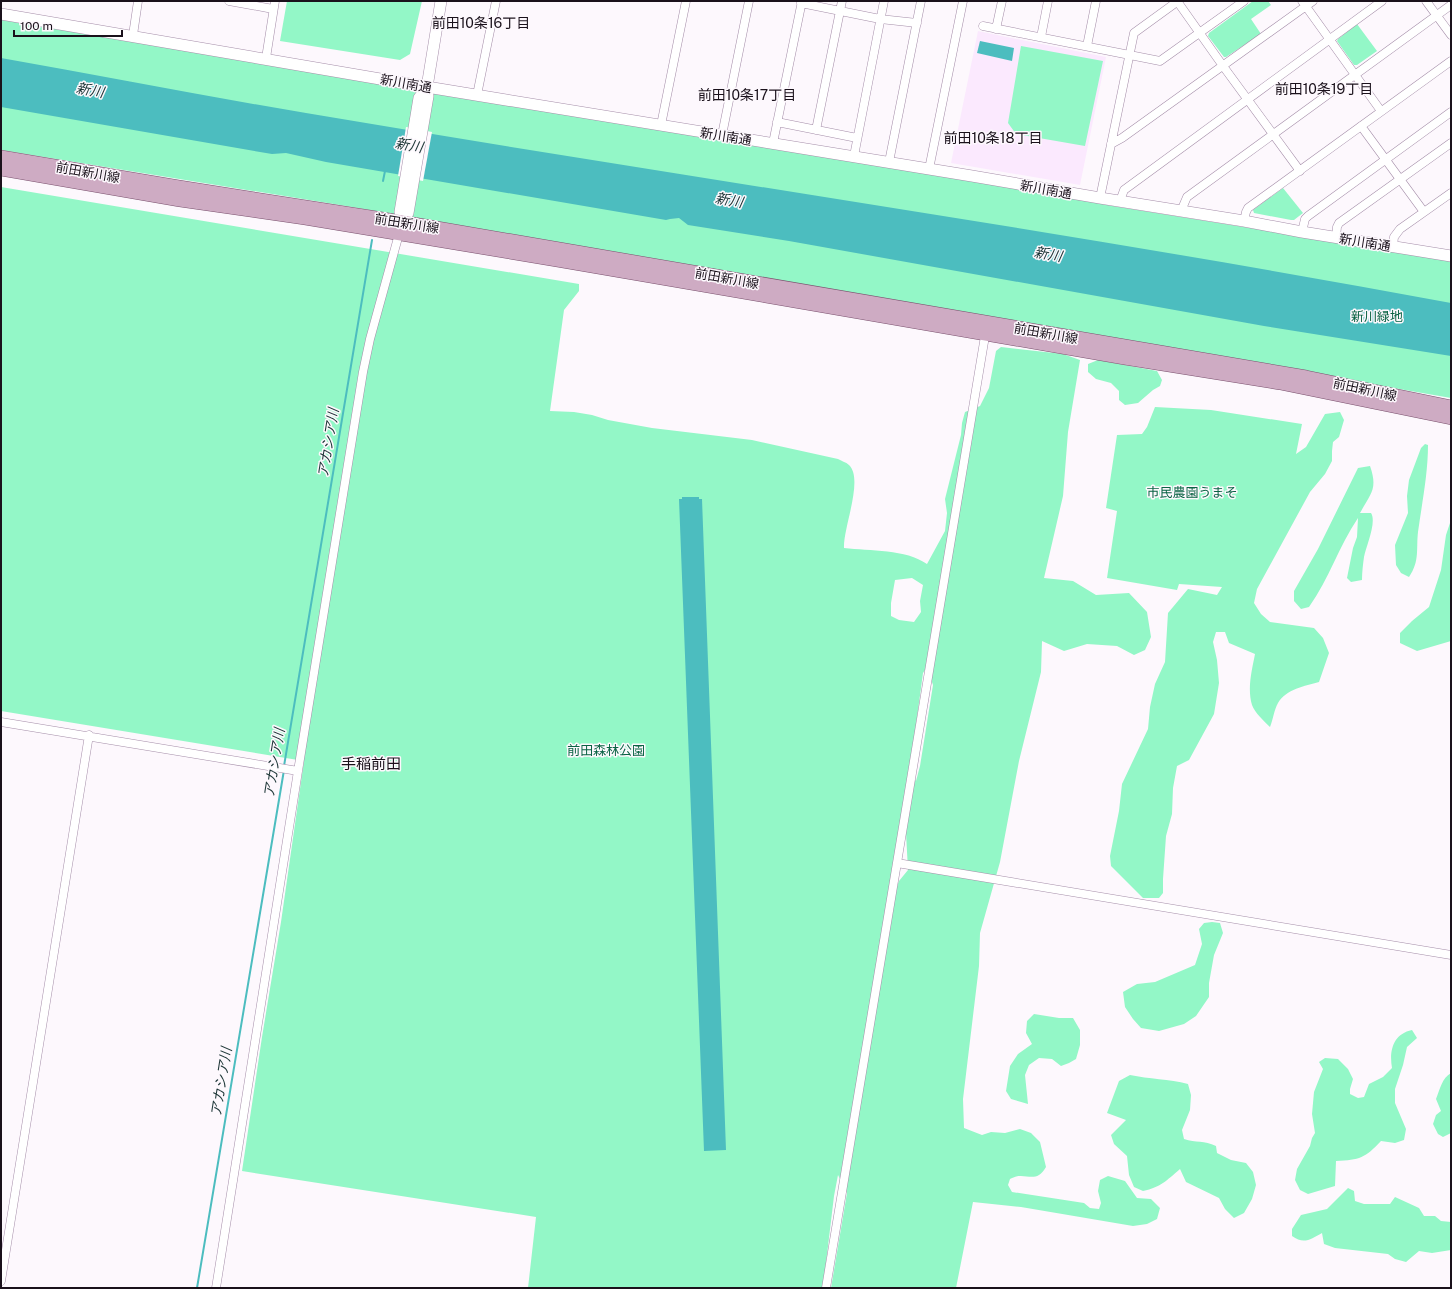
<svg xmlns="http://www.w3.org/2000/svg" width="1452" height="1289" font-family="'Public Sans','Noto Sans JP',sans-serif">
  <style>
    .built { fill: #fbe9fe }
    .green { fill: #93f7c7; fill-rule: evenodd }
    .water { fill: #4cbdbf }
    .pier { fill: #fdf8fd }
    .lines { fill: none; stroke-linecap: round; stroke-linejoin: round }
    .stream { stroke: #4cbdbf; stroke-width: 2 }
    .street-casing { stroke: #a58ea9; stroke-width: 9 }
    .secondary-casing { stroke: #a58ea9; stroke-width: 12 }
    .primary-casing { stroke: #7a516e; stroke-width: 14 }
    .street { stroke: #fff; stroke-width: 8 }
    .secondary { stroke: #fff; stroke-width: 11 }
    .primary { stroke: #ceabc3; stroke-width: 13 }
    .labels { text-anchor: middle; stroke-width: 3; stroke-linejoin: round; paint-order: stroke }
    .street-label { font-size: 13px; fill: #1a111b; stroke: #fdf8fd }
    .park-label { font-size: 13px; fill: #0a6344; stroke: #fdf8fd }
    .neighbourhood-label { font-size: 14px; fill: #1a111b; stroke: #fdf8fd }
    .water-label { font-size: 14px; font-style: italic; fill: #1b3435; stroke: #fdf8fd }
    .quarter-label { font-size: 15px; fill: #1a111b; stroke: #fdf8fd }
  </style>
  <rect width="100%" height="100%" fill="#fdf8fd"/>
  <!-- built -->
  <path class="built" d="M978,31L1106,57L1080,185L951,163Z"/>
  <!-- green -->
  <path class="green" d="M287,1H422L410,54L400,60L280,41Z
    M1253,1H1268L1271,5L1251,19L1261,34L1226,57H1224L1208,36L1209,33Z
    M1,18L986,182L1113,206L1451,260V398L352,207L1,150Z
    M1357,24L1377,51L1357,65H1354L1337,41L1338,39Z
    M1021,46L1103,61L1085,146L1016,134L1008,123Z
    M1,187L579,284V291L564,310L550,411L574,412L592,415L608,420L652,428L752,440L838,459C841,461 846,462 849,465C864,479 843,528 844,548C870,551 906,549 927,564L945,531L947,513L945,499L961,435L962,423L965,412L980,406L989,388L996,351L1001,347L1063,354L1080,360L1068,432L1063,496L1044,578L1073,581L1096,595L1129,593L1147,612L1151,637L1145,650L1134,655L1117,646L1087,644L1064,651L1042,641L1041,672L1019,761L1000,862L980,933L979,966L963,1099L964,1128L982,1135L991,1132L1005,1133L1020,1129L1031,1133L1040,1142L1046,1167C1035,1186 1025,1170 1010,1179L1008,1185L1012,1192L1084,1203L1090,1208L1099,1209L1101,1203L1098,1191L1100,1180L1108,1176L1125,1181L1137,1198L1151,1199L1160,1208L1157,1219L1147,1224L1133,1226L1021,1207L973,1202L956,1288H831L847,1193L838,1175L834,1196L823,1288H528L536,1217L242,1171L262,1037L281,922L304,761L1,711ZM912,578L923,585L920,601L921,612L914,622L899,620L891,616V603L895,580ZM927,667L933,685L920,766L916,781L910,770L923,673ZM906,833L908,870L899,881L895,892L901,836Z
    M1283,188L1303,213L1294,220H1291L1254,213L1253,210Z
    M1098,360L1157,371L1162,380L1160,386L1153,390L1138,403L1125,405L1119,400V391L1111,383L1096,379L1088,372V364Z
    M1155,407L1211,410L1302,424L1296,454L1306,447L1325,414L1340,412L1344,420L1339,437L1333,442L1332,451V461L1325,474L1310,492L1257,589L1254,603L1261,614L1270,622L1314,628L1323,638L1329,653L1319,682C1305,686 1286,689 1278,703C1274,710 1273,720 1270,727C1264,721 1255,713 1252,705C1247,688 1252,670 1255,654L1229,643L1225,632H1216L1213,642L1217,660L1219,683L1214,714L1189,760L1177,766L1173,788L1172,814L1166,836L1163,879V893L1159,898H1143L1111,866L1110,856L1119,811L1122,784L1148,729L1150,707L1155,684L1165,662L1168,613L1188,589L1217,595L1222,587L1179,584L1177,590L1107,578L1117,511L1106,508L1117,435L1142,434L1147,427Z
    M1425,444L1428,445C1428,474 1422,503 1418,532C1416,549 1420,561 1409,577L1401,573L1396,565L1395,545L1408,513L1407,496L1409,480L1421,448Z
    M1370,466C1378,489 1371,493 1360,513H1371C1377,522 1366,546 1364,557C1363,564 1362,572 1362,580L1351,582L1347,578L1353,548L1357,537L1358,518C1339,546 1329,579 1309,607L1301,609L1294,601V591L1318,549L1358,468Z
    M1451,520V641L1417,651L1400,643V633L1412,621L1429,607L1441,570L1446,535Z
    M1212,922L1220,923L1223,933L1214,955L1209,983V997L1196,1016L1184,1024L1159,1031L1141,1028L1133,1019L1125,1007L1123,992L1137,984L1155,982L1195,965L1202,944L1199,929L1204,923Z
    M1034,1014L1059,1018H1073L1080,1030V1045L1076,1059L1069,1063L1061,1066L1052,1059L1039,1058L1029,1065L1025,1075L1028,1104L1011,1099L1006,1091L1010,1066L1018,1054L1032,1044L1026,1033L1027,1021Z
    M1412,1030L1417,1038L1407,1047L1403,1065L1395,1089V1103L1406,1129L1404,1140L1395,1143L1381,1141C1365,1158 1360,1160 1336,1161L1335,1186L1308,1194L1300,1190L1295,1180L1297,1169L1310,1146L1312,1138L1315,1133L1312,1114L1314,1092L1323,1069L1319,1062L1325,1058L1338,1059L1348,1069L1353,1079L1350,1089V1094L1358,1098L1364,1097L1369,1084L1383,1077L1392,1068C1389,1051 1393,1034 1412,1030Z
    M1451,1073V1133L1443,1137L1438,1134L1433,1124L1436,1115L1441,1111L1436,1099C1440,1089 1442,1078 1451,1073Z
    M1130,1075C1149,1079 1169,1079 1188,1084L1191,1095L1190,1110L1182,1130L1184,1139C1196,1143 1204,1140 1216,1146L1217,1153L1231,1160L1246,1163L1253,1172L1256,1185L1252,1199L1244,1213L1234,1218L1225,1209L1219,1198L1186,1182L1180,1169C1166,1181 1161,1187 1143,1191L1134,1187L1129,1175L1127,1156L1114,1144L1111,1135L1126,1120L1107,1113L1119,1081Z
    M1348,1188L1354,1191L1355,1201L1364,1204H1390L1395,1197L1419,1208L1424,1216H1435L1441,1221L1451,1222V1250L1432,1253L1419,1251L1406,1262L1395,1259L1388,1254L1335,1248L1324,1244L1322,1233C1311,1239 1304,1245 1292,1236V1229L1301,1215L1327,1209Z"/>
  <!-- water -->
  <path class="water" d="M980,41L1014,48L1012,61L977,53Z
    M1,58C103,76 204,96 306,113C688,178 1071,232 1451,303V356L1264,326L789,241L688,225L679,218L670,219L666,220L326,162L286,153L272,154L1,107Z
    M682,497H699V499H702L726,1150L704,1151L679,499H682Z"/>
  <!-- pier -->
  <path class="pier" d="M406,127L432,132L423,181L398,176Z"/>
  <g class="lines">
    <!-- stream -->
    <path class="stream" d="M383,181L385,171
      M284,766L372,240
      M197,1288L284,770"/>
    <!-- street casing -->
    <g class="street-casing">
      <path id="street" d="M229,1L273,9
        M1177,1L1223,66L1300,171
        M1302,1L1381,111
        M1426,1L1451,35
        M801,3L880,19L917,23
        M983,26L1160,61L1244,1
        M996,29L1002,1
        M133,35L138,1
        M1041,37L1048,1
        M1087,46L1096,1
        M266,58L275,1
        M477,95L496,1
        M777,122L857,138
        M661,125L686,1
        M1361,126L1424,212
        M816,130L842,1
        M722,135L749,1
        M773,143L802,1
        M1111,144L1122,138L1313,1
        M854,156L884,1
        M889,162L921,1
        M929,169L963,1
        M1100,198L1134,33L1178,1
        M1120,201L1124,190L1382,1
        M1181,211L1187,197L1451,5
        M1244,221L1246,212L1248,208L1451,61
        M1302,232L1305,219L1308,216L1451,112
        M1336,237L1337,227L1339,223L1451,143
        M1393,246L1394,237L1400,229L1451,193
        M1,722L298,771
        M897,863L1451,955
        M1,1281L89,735
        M216,1288L298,771L363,372L370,339L399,234
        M826,1288L986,330"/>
    </g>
    <!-- secondary casing -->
    <g class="secondary-casing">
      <path id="secondary" d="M1,14L427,87L972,176L1100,198L1244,221L1302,232L1451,256
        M402,222L400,212L419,98L427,87
        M400,228L402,222L408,213L428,96L427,87L441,1"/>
    </g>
    <!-- primary casing -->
    <g class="primary-casing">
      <path id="primary" d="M1,157L179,187L402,222L1306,377L1451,407
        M1,169L180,200L305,218L557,260L1125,358L1280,383L1451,418"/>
    </g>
    <!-- street -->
    <use href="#street" class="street"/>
    <!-- secondary -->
    <use href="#secondary" class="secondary"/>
    <!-- primary -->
    <use href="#primary" class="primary"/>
  </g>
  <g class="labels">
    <!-- street labels -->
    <g class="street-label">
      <text transform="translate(406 83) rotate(10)" y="5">新川南通</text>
      <text transform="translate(726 136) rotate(9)" y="5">新川南通</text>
      <text transform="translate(88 172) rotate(10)" y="5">前田新川線</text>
      <text transform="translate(1046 189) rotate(10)" y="5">新川南通</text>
      <text transform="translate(407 223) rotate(9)" y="5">前田新川線</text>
      <text transform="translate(1365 242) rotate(9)" y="5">新川南通</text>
      <text transform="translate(727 278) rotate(10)" y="5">前田新川線</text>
      <text transform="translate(1046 333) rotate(10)" y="5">前田新川線</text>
      <text transform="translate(1365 389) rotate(12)" y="5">前田新川線</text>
    </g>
    <!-- park labels -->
    <g class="park-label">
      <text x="1377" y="321">新川緑地</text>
      <text x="1192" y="497">市民農園うまそ</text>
      <text x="606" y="755">前田森林公園</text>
    </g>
    <!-- neighbourhood labels -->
    <g class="neighbourhood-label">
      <text x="481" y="28">前田10条16丁目</text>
      <text x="1324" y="94">前田10条19丁目</text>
      <text x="747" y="100">前田10条17丁目</text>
      <text x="993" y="143">前田10条18丁目</text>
    </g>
    <!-- water labels -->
    <g class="water-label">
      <text transform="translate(90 90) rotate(10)" y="5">新川</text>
      <text transform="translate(409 145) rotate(10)" y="5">新川</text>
      <text transform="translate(729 200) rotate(10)" y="5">新川</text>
      <text transform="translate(1048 254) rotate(10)" y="5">新川</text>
      <text transform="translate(328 443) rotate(-81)" y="5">アカシア川</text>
      <text transform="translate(274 763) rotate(-81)" y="5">アカシア川</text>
      <text transform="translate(221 1082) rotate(-81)" y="5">アカシア川</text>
    </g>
    <!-- quarter labels -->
    <g class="quarter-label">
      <text x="371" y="769">手稲前田</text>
    </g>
  </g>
  <!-- border -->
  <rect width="1452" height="1289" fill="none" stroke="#1a111b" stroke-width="4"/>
  <!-- scale -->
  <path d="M14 30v6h108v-6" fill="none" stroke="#1a111b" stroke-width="2"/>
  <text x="20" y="30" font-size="12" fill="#1a111b" stroke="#fdf8fd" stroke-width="3" paint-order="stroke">100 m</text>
</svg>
